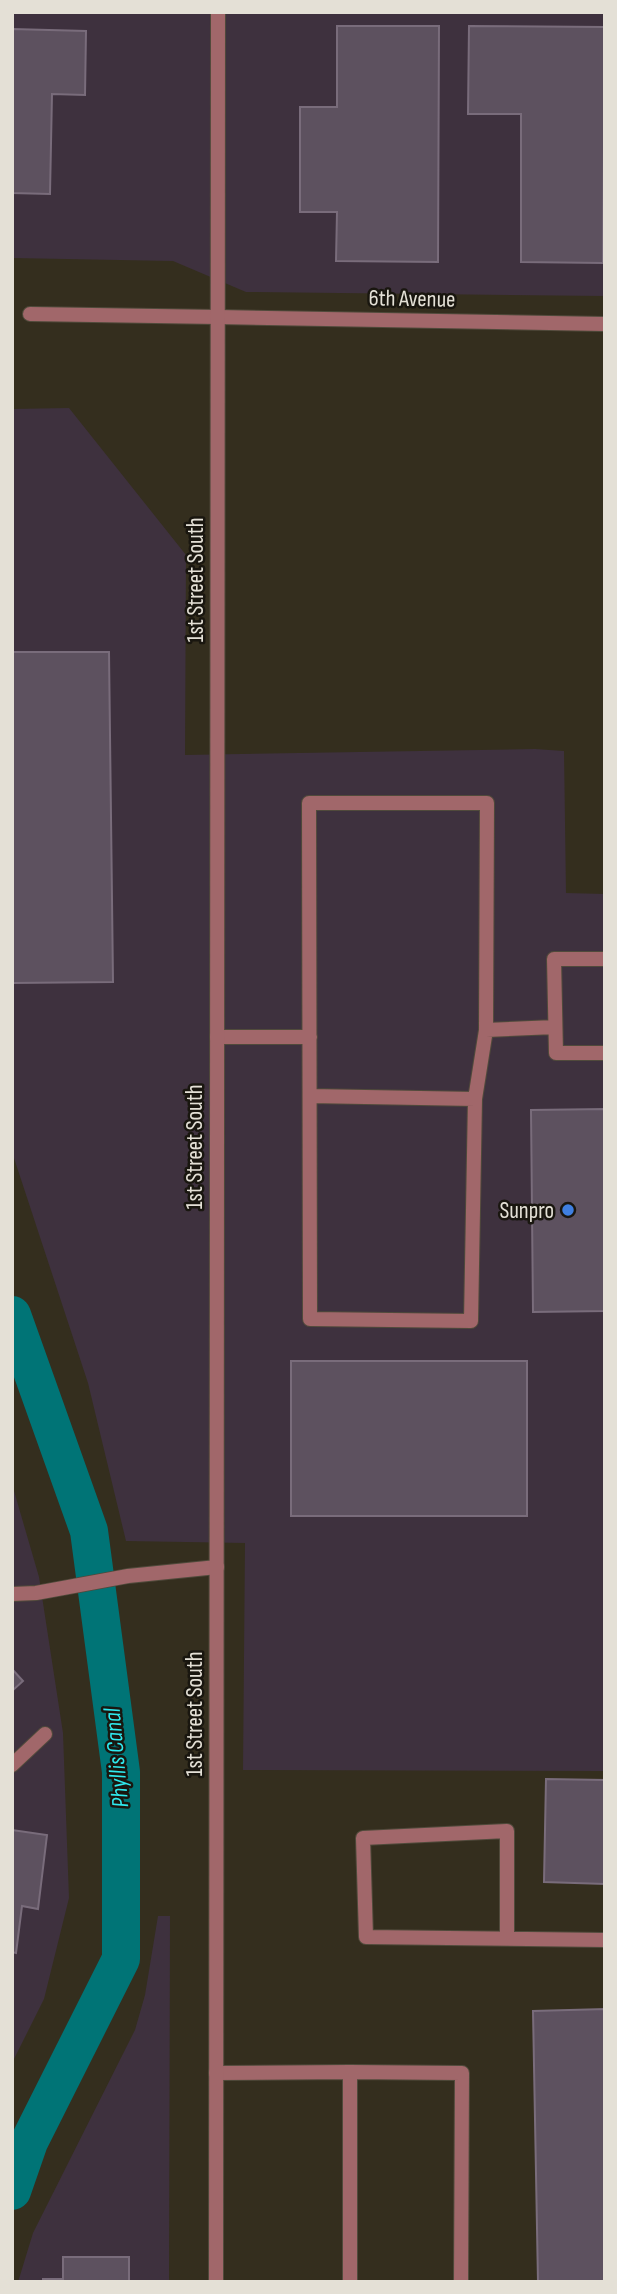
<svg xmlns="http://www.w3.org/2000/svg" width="617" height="2294" font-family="'Sofia Sans Condensed',sans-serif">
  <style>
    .industrial { fill: #3e313e }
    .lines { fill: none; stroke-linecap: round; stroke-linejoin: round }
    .canal { stroke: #007476; stroke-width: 38 }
    .building { fill: #5d515f; stroke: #796c7b; stroke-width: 2 }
    .service-casing { stroke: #504a3b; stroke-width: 16 }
    .minor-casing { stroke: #504a3b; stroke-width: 16 }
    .tertiary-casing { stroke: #504a3b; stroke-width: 16 }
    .service { stroke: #a1676a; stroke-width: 14 }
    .minor { stroke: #a1676a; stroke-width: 14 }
    .tertiary { stroke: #a1676a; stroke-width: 14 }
    .shop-dot { fill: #3f7fe0; stroke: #19160f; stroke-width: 2.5 }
    .labels { text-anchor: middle; stroke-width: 5; stroke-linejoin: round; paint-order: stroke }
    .street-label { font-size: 23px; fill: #e4e0d6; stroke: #19160f }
    .poi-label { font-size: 23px; fill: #e4e0d6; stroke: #19160f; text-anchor: end }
    .water-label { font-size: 24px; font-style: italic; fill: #2fe9ee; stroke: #19160f }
  </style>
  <rect width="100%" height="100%" fill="#342e1e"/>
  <!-- industrial -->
  <path class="industrial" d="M12,12H605V296L246,292L173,261L12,258Z
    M69,408L186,555L185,755L535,749L564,751L566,893L605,894V1771L243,1770L245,1543L126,1541L88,1383L12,1152V409Z
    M12,1484L39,1577L63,1733L69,1898L44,1999L12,2063Z
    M158,1916H170L169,2282H18L33,2233L135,2030L145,1995Z"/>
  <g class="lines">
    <!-- canal -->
    <path class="canal" d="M12,1315L89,1531L121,1772V1959L29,2142L12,2191"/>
  </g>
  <!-- building -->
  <path class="building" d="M337,26H439L438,262L336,261L337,212H300V107H337Z
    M469,26L605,27L603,263L521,262V114H468Z
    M12,29L86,31L85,95L52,94L50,194L12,193Z
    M12,652H109L113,982L12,983Z
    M605,1109V1311L533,1312L531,1110Z
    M291,1361H527V1516H291Z
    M12,1669L23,1681L12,1691Z
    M546,1779L605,1780V1884L544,1882Z
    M12,1830L47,1835L38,1909L22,1906L16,1953L12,1952Z
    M605,2009V2282H538L533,2011Z
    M63,2257H129V2282H43V2279H63Z"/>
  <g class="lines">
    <!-- service casing -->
    <g class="service-casing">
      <path id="service" d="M30,314L218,317
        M605,959H554L556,1053H605
        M486,1030L487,803H309L310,1319L471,1321L475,1099L486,1030L555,1027
        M217,1037H310
        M310,1096L475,1099
        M12,1594L36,1593L128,1576L217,1567
        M12,1765L45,1734
        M507,1938V1831L363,1838L366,1937L605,1940
        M350,2072L462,2073L461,2282
        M216,2073L350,2072V2282"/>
    </g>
    <!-- minor casing -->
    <g class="minor-casing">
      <path id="minor" d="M218,317L605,324"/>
    </g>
    <!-- tertiary casing -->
    <g class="tertiary-casing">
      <path id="tertiary" d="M216,2282L218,12"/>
    </g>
    <!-- service -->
    <use href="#service" class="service"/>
    <!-- minor -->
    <use href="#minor" class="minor"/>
    <!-- tertiary -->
    <use href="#tertiary" class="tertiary"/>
  </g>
  <!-- markers -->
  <circle class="shop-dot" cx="568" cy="1210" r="7"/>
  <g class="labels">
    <!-- street labels -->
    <g class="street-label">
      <text transform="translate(412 298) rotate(1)" y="8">6th Avenue</text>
      <text transform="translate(195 580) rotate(-90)" y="8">1st Street South</text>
      <text transform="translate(194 1147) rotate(-90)" y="8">1st Street South</text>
      <text transform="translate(194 1714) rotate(-90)" y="8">1st Street South</text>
    </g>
    <!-- poi labels -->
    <g class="poi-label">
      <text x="554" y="1218">Sunpro</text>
    </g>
    <!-- water labels -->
    <g class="water-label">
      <text transform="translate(116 1758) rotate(-95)" y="8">Phyllis Canal</text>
    </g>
  </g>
  <!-- border -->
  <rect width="617" height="2294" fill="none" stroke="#e4e0d6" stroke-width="28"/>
</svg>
